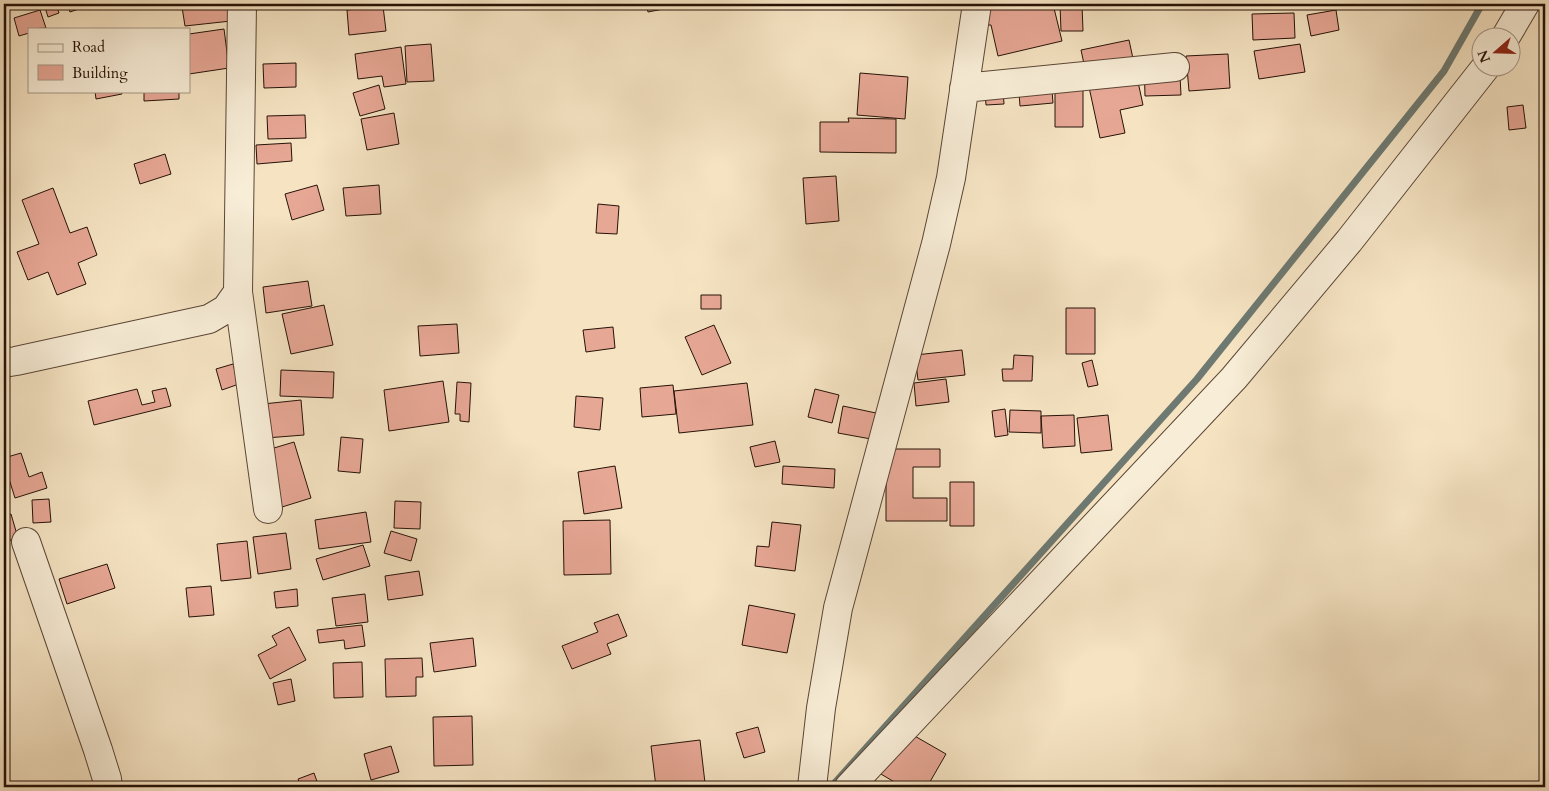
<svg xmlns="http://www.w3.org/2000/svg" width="1549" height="791" font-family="Cardo,serif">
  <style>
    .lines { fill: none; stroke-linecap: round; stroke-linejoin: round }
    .stream { stroke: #6d7971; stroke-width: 7 }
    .building { fill: #e7a795; stroke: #261207 }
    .minor-casing { stroke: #5a4636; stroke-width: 30 }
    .minor { stroke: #f8edd7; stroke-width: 28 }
  </style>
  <rect width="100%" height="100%" fill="#f5e3c2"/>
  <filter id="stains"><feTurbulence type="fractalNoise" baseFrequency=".004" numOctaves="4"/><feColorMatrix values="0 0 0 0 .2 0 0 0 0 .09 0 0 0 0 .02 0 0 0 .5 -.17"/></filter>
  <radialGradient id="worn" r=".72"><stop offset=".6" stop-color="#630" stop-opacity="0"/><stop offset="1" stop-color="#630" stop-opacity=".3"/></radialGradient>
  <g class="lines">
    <!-- stream -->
    <path class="stream" d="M831,787L1197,379L1444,71L1482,4"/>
  </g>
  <!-- building -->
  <path class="building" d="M44,4H56L59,13L48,17Z
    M67,4H93L70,12Z
    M212,4H229L231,21L185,26L182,7Z
    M646,4H689L648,12Z
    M1012,4H1053L1062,41L998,56L991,25H988L984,10Z
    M1060,5H1082L1083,31H1061Z
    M383,6L386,31L349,35L347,10Z
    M40,10L46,28L29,29V33L19,36L14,18Z
    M1336,10L1339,30L1311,36L1307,15Z
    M1294,13L1295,38L1253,40L1252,14Z
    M224,29L229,68L189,74V34Z
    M1129,40L1143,105L1120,110L1125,133L1100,138L1081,50Z
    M431,44L434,81L407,82L405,46Z
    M1300,44L1305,72L1259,79L1254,51Z
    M401,47L406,84L384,87L382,76L358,79L355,54Z
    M1228,54L1230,88L1189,91L1186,56Z
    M1179,57L1181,95L1145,96L1144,58Z
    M296,63V87L264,88L263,64Z
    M1050,66L1053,103L1020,106L1019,93Z
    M860,73L908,77L905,119L857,115Z
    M1055,74L1083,75V127H1055Z
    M379,85L385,109L360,116L353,93Z
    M1003,90L1004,104L986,105L985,91Z
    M95,91H121L122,94L96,99Z
    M144,91H179V99L144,101Z
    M1545,93V119L1540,94Z
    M1523,105L1526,128L1509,130L1507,107Z
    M394,113L399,144L367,150L361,119Z
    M305,115L306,138L268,139L267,116Z
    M848,118L896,119V153L820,152V122H849Z
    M291,143L292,161L257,164L256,145Z
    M165,154L171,174L140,184L134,164Z
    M836,176L839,221L806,224L803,178Z
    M317,185L324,210L292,220L285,194Z
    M379,185L381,214L346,216L343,188Z
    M53,188L70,233L87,227L97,255L78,263L86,284L57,295L48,272L28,280L17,252L39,244L22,200Z
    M598,204L619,206L617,234L596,233Z
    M308,281L312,306L266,313L263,287Z
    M701,295H721V309H701Z
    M324,305L333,345L291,354L282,314Z
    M1066,308H1095V354H1066Z
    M457,324L459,353L420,356L418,326Z
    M714,325L731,363L702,375L685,337Z
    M613,327L615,348L586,352L583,330Z
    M962,350L965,375L918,380L915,355Z
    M1014,355L1033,356L1032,381H1003L1002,369H1013Z
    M1092,360L1098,385L1088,387L1082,363Z
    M233,364L239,384L222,390L216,369Z
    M281,370L334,372L333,398L280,396Z
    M946,379L949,402L916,406L914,383Z
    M443,381L449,422L389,431L384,390Z
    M457,382L471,383L469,422L460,421V414H455Z
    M747,383L753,425L679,433L674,391Z
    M673,385L676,414L642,417L640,388Z
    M166,388L171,406L94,425L88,401L137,389L142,405L155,402L152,391Z
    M815,389L839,395L832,423L808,417Z
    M576,396L603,398L600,430L574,427Z
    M301,400L304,435L266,438L263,404Z
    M843,406L876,413L871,439L838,433Z
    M1005,409L1008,435L995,437L992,411Z
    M1010,410L1041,411V433L1009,432Z
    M1074,415L1075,446L1043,448L1041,416Z
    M1108,415L1112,450L1081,453L1077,418Z
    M341,437L363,439L360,473L338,471Z
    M775,441L780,462L755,467L750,447Z
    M294,442L311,498L282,507L264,451Z
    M886,449H940V467H913V498H947V521H886Z
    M21,453L29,477L42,472L47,488L15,498L4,463V458Z
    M615,466L622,508L584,514L578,472Z
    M783,466L835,469L834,488L782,484Z
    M950,482H974V526H950Z
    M49,499L51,522L33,523L32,500Z
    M395,501L421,502L420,529L394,528Z
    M366,512L371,542L319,549L315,520Z
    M11,514L18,538L4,542V517Z
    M610,520L611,574L564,575L563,521Z
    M772,522L801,525L795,571L755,566L757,546L769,547Z
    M391,531L417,539L411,561L384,553Z
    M286,533L291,569L258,574L253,537Z
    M247,541L251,578L221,581L217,544Z
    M363,545L370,566L323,580L316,559Z
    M107,564L115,588L67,604L59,579Z
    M419,571L423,595L388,600L385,576Z
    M211,586L214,615L189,617L186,588Z
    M297,589L298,606L276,608L274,592Z
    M365,594L368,622L336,626L332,598Z
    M749,605L795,614L787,653L742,645Z
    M618,614L627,636L607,644L611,654L572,669L562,646L598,632L594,623Z
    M362,625L365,646L345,649L344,640L319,643L317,630Z
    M289,627L306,660L270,679L258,655L277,645L272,636Z
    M473,638L476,666L434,672L430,643Z
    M422,658L423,677H416V696L386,697L385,659Z
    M362,662L363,697L334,698L333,663Z
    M291,679L295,701L278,705L273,683Z
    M472,716L473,765L434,766L433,717Z
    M758,727L765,752L744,758L736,733Z
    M899,727L946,754L927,787H903L874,770Z
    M700,740L705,783L656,787L651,746Z
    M391,746L399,772L371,780L364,754Z
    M314,773L319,787H301L298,779Z"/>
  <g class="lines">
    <!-- minor casing -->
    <g class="minor-casing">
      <path id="minor" d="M1505,38L1525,4
        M964,88L1175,67
        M238,292L268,509
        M4,363L16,361L209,319L226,309L238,292L242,4
        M26,542L98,750L107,779L108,787
        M812,787L821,708L838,608L936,244L951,178L977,4
        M849,787L1234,378L1349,241L1485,68"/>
    </g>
    <!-- minor -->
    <use href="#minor" class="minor"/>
  </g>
  <!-- margin -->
  <rect width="1549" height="791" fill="none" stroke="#f5e3c2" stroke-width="20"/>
  <rect x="5" y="5" width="1539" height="781" fill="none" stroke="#261207" stroke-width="2.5"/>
  <rect x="10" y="10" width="1529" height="771" fill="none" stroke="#261207"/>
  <!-- legend -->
  <rect x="28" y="28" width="162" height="65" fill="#f8edd7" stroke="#a49584"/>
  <rect x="38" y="44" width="25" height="8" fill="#f8edd7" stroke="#a49584"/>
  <text x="72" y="52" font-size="15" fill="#261207">Road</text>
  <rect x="38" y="65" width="25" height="15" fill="#e7a795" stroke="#a49584"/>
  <text x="72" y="78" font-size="15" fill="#261207">Building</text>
  <!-- north arrow -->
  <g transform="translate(1496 52) rotate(250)"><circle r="24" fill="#f8edd7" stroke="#a49584"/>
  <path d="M0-4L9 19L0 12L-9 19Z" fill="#8f2418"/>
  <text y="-8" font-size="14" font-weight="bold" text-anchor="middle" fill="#261207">N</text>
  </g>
  <rect width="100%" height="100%" filter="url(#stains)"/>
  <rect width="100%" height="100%" fill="url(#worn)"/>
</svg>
